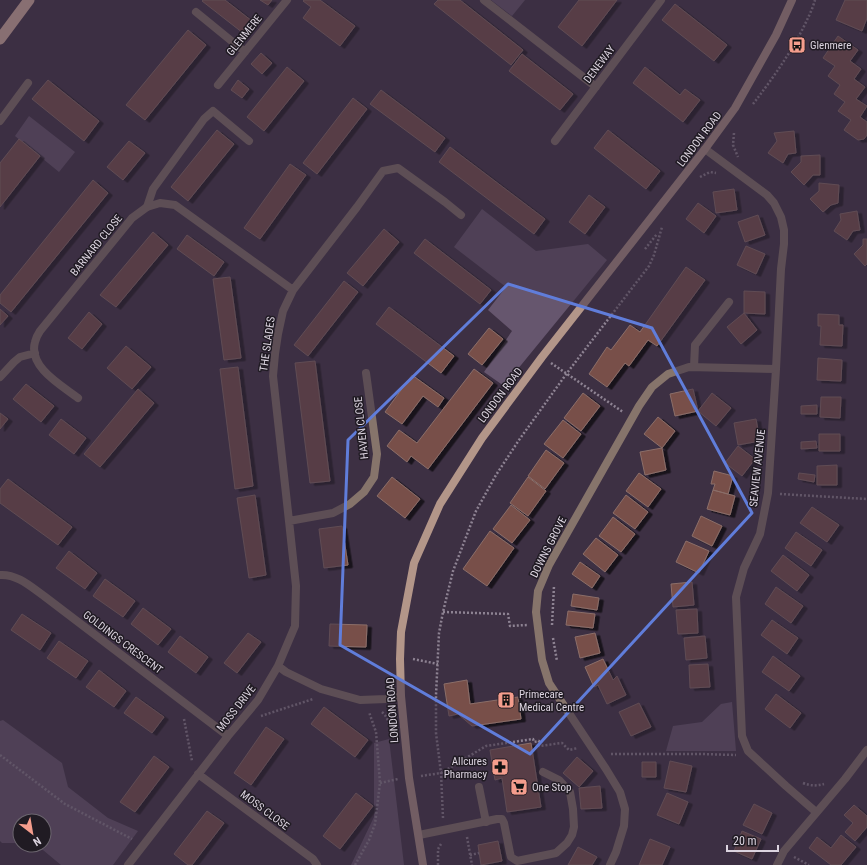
<svg xmlns="http://www.w3.org/2000/svg" width="867" height="865" font-family="'Roboto Condensed',sans-serif">
  <style>
    .green { fill: #66566e }
    .building { fill: #784f48; stroke: #8b6e69; filter: url(#shadow) }
    .lines { fill: none; stroke-linecap: round; stroke-linejoin: round }
    .path { stroke: #8e8393; stroke-width: 2.5; stroke-dasharray: 2 2; stroke-linecap: butt }
    .service { stroke: #86746b; stroke-width: 8 }
    .minor { stroke: #86746b; stroke-width: 8 }
    .secondary { stroke: #b39689; stroke-width: 8 }
    .trunk { stroke: #e5bcaa; stroke-width: 11 }
    .marked { fill: none; stroke: #607dda; stroke-width: 3; stroke-linejoin: round }
    .labels { text-anchor: middle; stroke-width: 3; stroke-linejoin: round; paint-order: stroke }
    .street-label { font-size: 11px; fill: #dbd3df; stroke: #201b23 }
    .poi-label { font-size: 11px; fill: #dbd3df; stroke: #201b23; text-anchor: start }
  </style>
  <defs>
    <filter id="shadow"><feDropShadow dx="4.5" dy="2.5" stdDeviation="0" flood-color="#0009"/></filter>
  </defs>
  <rect width="100%" height="100%" fill="#3d3043"/>
  <!-- green -->
  <path class="green" d="M491,0H525L512,16Z
    M29,116L75,152L59,172L15,136Z
    M482,209L536,251L588,244L607,260L504,386L484,372L512,331L488,310L506,287L454,247Z
    M732,702L736,751H666L673,726L702,722L721,704Z
    M3,720L62,763L68,787L108,818L138,831L113,865H61L37,845H44V821H20V843H2L0,841V721Z
    M389,739L404,865H351L374,817V743Z"/>
  <!-- building -->
  <path class="building" d="M203,0H225L252,21L243,33L202,1Z
    M260,0H272L268,5Z
    M304,0H320L355,26L340,46L303,18L311,7L303,1Z
    M438,0H460L523,50L511,65L434,4Z
    M579,0H617L582,46L558,27Z
    M845,0H867V18L862,31L836,20Z
    M675,4L727,45L714,61L662,20Z
    M188,30L206,45L145,120L126,105Z
    M838,36L858,50L850,61L861,69L854,79L865,87L856,99L867,106L860,117L867,122V135L864,139L858,140L844,130L851,120L838,111L845,102L834,94L840,85L828,76L835,66L823,58Z
    M261,53L272,63L262,74L251,64Z
    M522,54L573,94L560,110L509,71Z
    M287,67L304,81L264,131L247,117Z
    M645,67L680,95L685,89L700,100L683,122L633,83Z
    M48,80L99,121L84,141L32,99Z
    M238,80L249,89L242,98L231,90Z
    M381,90L445,138L435,152L370,104Z
    M353,98L367,109L317,174L303,163Z
    M217,130L234,144L188,201L171,187Z
    M608,130L660,171L646,189L594,148Z
    M794,131L796,153L788,154L783,163L768,153L777,141L774,133Z
    M19,139L40,156L0,207V163Z
    M129,141L145,153L123,180L107,167Z
    M450,147L545,219L534,234L439,162Z
    M820,155V175H813L804,185L791,172L801,162V156Z
    M290,164L306,175L260,239L244,228Z
    M93,180L108,193L11,312L0,303V295Z
    M819,183L839,185L838,203L831,205L823,212L810,199L819,191Z
    M734,189L737,210L716,213L713,192Z
    M589,195L605,207L585,234L569,222Z
    M698,203L716,216L704,233L686,219Z
    M857,211L860,230L853,231L847,240L834,231L841,220L840,214Z
    M758,215L765,235L745,242L738,222Z
    M384,229L399,242L363,286L347,273Z
    M153,232L168,245L116,307L100,295Z
    M187,235L224,262L214,276L177,249Z
    M425,239L491,290L480,304L414,253Z
    M863,239H867V264L865,266L854,254L863,245Z
    M746,246L765,254L756,274L737,265Z
    M686,267L705,280L657,346L648,340L629,366L625,363L607,387L589,374L607,347L611,350L630,325L640,332Z
    M230,277L241,358L224,360L213,279Z
    M344,281L358,292L308,356L294,345Z
    M744,291L765,292V314L744,313Z
    M389,307L454,356L441,373L376,324Z
    M0,309L8,316L0,325Z
    M89,312L102,324L82,349L68,338Z
    M744,313L757,330L741,344L727,327Z
    M818,314L839,315V325H843L842,346L820,345L821,326H818Z
    M489,328L503,339L482,365L468,354Z
    M126,346L151,367L132,389L107,368Z
    M818,358L842,360L841,381L817,380Z
    M315,361L330,481L310,483L295,363Z
    M238,367L253,486L235,489L220,369Z
    M474,369L493,383L428,469L411,456L407,462L387,446L399,430L417,443Z
    M412,375L444,398L438,407L423,396L402,424L385,412Z
    M26,384L54,406L41,422L13,399Z
    M138,389L154,403L100,467L84,454Z
    M693,389L698,411L675,416L670,394Z
    M583,393L600,406L581,431L564,418Z
    M712,393L731,408L716,426L698,411Z
    M821,397H841L840,418L820,417Z
    M817,405V414H801V406Z
    M0,413L8,419L0,429Z
    M658,417L675,431L662,448L644,434Z
    M61,419L86,438L74,454L49,435Z
    M756,419L760,441L738,445L734,423Z
    M563,420L581,434L563,458L544,444Z
    M819,434H840V451H819Z
    M816,441L817,448L801,449V442Z
    M738,446L755,459L742,476L725,463Z
    M662,448L666,470L645,475L640,452Z
    M546,450L564,463L545,489L528,476Z
    M837,465V485H817V466Z
    M714,471L733,476L728,494L713,490L715,484H711Z
    M639,473L661,489L648,507L626,491Z
    M799,473L815,475L814,482L798,479Z
    M392,477L420,499L405,518L377,496Z
    M528,477L546,491L528,516L510,503Z
    M8,479L72,527L58,545L0,503V489Z
    M713,490L735,496L730,515L707,509Z
    M255,495L266,575L249,578L237,498Z
    M626,495L648,512L635,529L613,513Z
    M511,505L530,520L512,543L493,529Z
    M812,507L839,525L827,542L800,523Z
    M701,516L722,526L712,546L692,536Z
    M613,517L635,534L621,552L599,536Z
    M342,526L348,565L324,568L319,529Z
    M490,531L514,548L487,586L463,569Z
    M796,532L822,550L811,566L785,548Z
    M596,538L618,555L605,572L583,554Z
    M686,541L709,551L699,573L676,562Z
    M69,551L97,573L85,589L56,568Z
    M783,555L809,575L797,591L771,571Z
    M580,562L600,576L592,588L572,574Z
    M105,579L135,601L123,617L93,596Z
    M692,582L694,605L673,607L671,584Z
    M776,587L803,606L791,623L765,604Z
    M573,594L599,598L597,610L571,606Z
    M143,608L171,629L158,645L131,624Z
    M697,609L698,633L678,634L676,610Z
    M568,611L595,614L593,628L566,625Z
    M22,614L51,633L40,650L11,630Z
    M772,620L798,638L787,654L761,635Z
    M330,624L367,625L366,647L329,646Z
    M248,633L261,642L237,673L224,663Z
    M595,633L600,653L580,658L575,637Z
    M180,636L208,657L196,673L168,652Z
    M705,636L707,658L686,660L684,638Z
    M59,641L88,661L76,678L47,658Z
    M773,656L800,676L789,691L762,672Z
    M603,659L613,680L617,676L626,695L607,704L598,685L594,687L585,667Z
    M708,664L710,687L690,688L689,665Z
    M99,670L126,691L114,707L86,687Z
    M467,680L470,704L518,697L521,719L472,726L458,714L449,716L444,684Z
    M776,694L801,713L790,728L765,709Z
    M136,697L164,717L152,733L124,713Z
    M639,703L651,727L631,736L619,712Z
    M324,707L368,740L355,757L311,724Z
    M266,727L284,739L251,785L234,773Z
    M531,743L541,807L507,812L502,778L495,780L490,750Z
    M154,756L169,767L135,812L120,802Z
    M577,757L593,771L579,787L563,773Z
    M670,761L692,766L686,792L664,788Z
    M642,762H656V777H642Z
    M600,786L602,808L581,809L579,788Z
    M356,793L373,806L340,849L323,836Z
    M667,793L688,802L679,824L657,815Z
    M754,804L772,813L762,834L743,825Z
    M854,805L867,816V827L855,841L845,832L853,823L844,815Z
    M207,811L224,823L192,865H188L174,854Z
    M742,831L761,839L752,859L734,851Z
    M841,835L856,847L841,865H831L809,848L817,837L831,848Z
    M650,839L670,847L662,865H639Z
    M498,841L502,861L481,865L478,845Z
    M578,847L597,857L592,865H568Z"/>
  <g class="lines">
    <!-- path -->
    <path class="path" d="M753,104C773,78 793,50 807,20C810,14 813,7 815,0
      M734,133L733,145L738,157
      M700,177L710,172L716,173
      M645,249L657,234
      M551,363L623,412
      M780,494L867,499
      M443,612L508,614L510,626L527,625
      M552,625L554,586
      M553,638L557,661
      M413,659L438,664
      M382,712C388,717 389,724 391,732
      M261,716L313,699
      M184,719L192,761
      M611,754H701L736,755
      M0,755L65,804L132,839
      M421,776L441,773L486,746L533,739L534,742L539,741V746L562,743L569,750L578,748
      M380,783L398,779
      M803,783C811,786 816,786 824,784
      M443,818L441,773L436,733V695L439,633L443,612L453,571L476,511L496,475L519,440L567,373L649,266L654,255L662,227
      M467,837L472,865
      M470,855L479,853
      M794,857L809,865
      M355,865L369,840L375,824L380,783L376,732L369,712
      M438,865V849L441,844"/>
    <!-- service -->
    <path class="service" d="M147,207L153,189L204,119L213,111L249,141
      M694,367L695,345L729,302
      M479,787L486,822"/>
    <!-- minor -->
    <path class="minor" d="M484,0L596,87
      M196,12L245,52
      M218,85L287,0
      M0,121L28,83
      M555,141L661,0
      M705,149L767,195L774,203L781,217L784,230V244L781,269L776,369L768,493L760,534L744,568L736,597L742,736L748,751L786,786L816,812
      M0,377L14,362L20,357L35,353
      M78,398C61,385 28,367 35,342C36,338 38,334 40,331L132,218L147,207L160,203L175,205L293,290
      M289,521L333,513L350,504L364,492L374,477L377,454L366,373
      M0,575C17,574 30,586 44,596L228,736
      M278,666L295,626L296,586L289,521L273,376L275,354L278,334L283,311L293,290L357,207L383,171L398,168L445,202L461,215
      M198,774L313,859L317,865
      M419,835L497,819H502L504,823L510,853L511,857L517,861L556,853L567,843L572,835L574,827L573,809L570,792L559,780L543,772
      M128,865L228,736L258,700L278,666L286,672L321,689L360,700L386,699L401,696
      M610,865L616,852L624,826L625,809L620,792L606,769L549,683L542,660L536,612L538,591L549,565L639,406L652,387L668,374L689,367L776,369
      M777,865L784,851L845,779L867,750"/>
    <!-- secondary -->
    <path class="secondary" d="M423,865L409,778L401,696L400,659L401,632L414,563L440,504L482,438L542,357L705,149L735,108L776,35L792,0"/>
    <!-- trunk -->
    <path class="trunk" d="M0,39L29,0"/>
  </g>
  <!-- marked area -->
  <path d="M0 0H867V865H0ZM508,284L652,328L752,513L530,754L340,645L348,440Z" fill="#3d3043" fill-opacity=".55" fill-rule="evenodd"/>
  <path class="marked" d="M508,284L652,328L752,513L530,754L340,645L348,440Z"/>
  <!-- icons -->
  <defs>
    <g id="bus-square" transform="scale(0.9)"><rect x="-9" y="-9" width="18" height="18" rx="4" fill="#f49d8d" stroke="#201b23"/><path d="M-5-6H5V4H4V6H2V4H-2V6H-4V4H-5ZM-3.5-4V0h7V-4ZM-3.5 1.2v1.5H-2V1.2ZM2 1.2v1.5H3.5V1.2Z" fill="#111"/></g>
    <g id="building-square" transform="scale(0.9)"><rect x="-9" y="-9" width="18" height="18" rx="4" fill="#f49d8d" stroke="#201b23"/><path d="M-4-6H4V6H1V3H-1V6H-4ZM-2.5-4.3h1.7v1.8h-1.7ZM.8-4.3h1.7v1.8H.8ZM-2.5-1h1.7V.8h-1.7ZM.8-1h1.7V.8H.8Z" fill="#111"/></g>
    <g id="pharmacy-square" transform="scale(0.9)"><rect x="-9" y="-9" width="18" height="18" rx="4" fill="#f49d8d" stroke="#201b23"/><path d="M-2-6h4v4h4v4h-4v4h-4v-4h-4v-4h4Z" fill="#111"/></g>
    <g id="supermarket-square" transform="scale(0.9)"><rect x="-9" y="-9" width="18" height="18" rx="4" fill="#f49d8d" stroke="#201b23"/><path d="M-6-5.5h2.5l.6 2H6L4.5 2H-2.5L-4.4-4H-6ZM-1.5 3.2a1.3 1.3 0 1 0 .1 0ZM3 3.2a1.3 1.3 0 1 0 .1 0Z" fill="#111"/></g>
  </defs>
  <g fill-rule="evenodd">
    <use href="#bus-square" x="797" y="45"/>
    <use href="#building-square" x="506" y="700"/>
    <use href="#pharmacy-square" x="500" y="767"/>
    <use href="#supermarket-square" x="519" y="787"/>
  </g>
  <g class="labels">
    <!-- street labels -->
    <g class="street-label">
      <text transform="translate(244 35) rotate(-51)" y="4">GLENMERE</text>
      <text transform="translate(599 64) rotate(-53)" y="4">DENEWAY</text>
      <text transform="translate(699 139) rotate(-53)" y="4">LONDON ROAD</text>
      <text transform="translate(96 245) rotate(-51)" y="4">BARNARD CLOSE</text>
      <text transform="translate(267 344) rotate(-82)" y="4">THE SLADES</text>
      <text transform="translate(500 395) rotate(-53)" y="4">LONDON ROAD</text>
      <text transform="translate(361 428) rotate(-96)" y="4">HAVEN CLOSE</text>
      <text transform="translate(757 468) rotate(-84)" y="4">SEAVIEW AVENUE</text>
      <text transform="translate(548 547) rotate(-63)" y="4">DOWNS GROVE</text>
      <text transform="translate(123 642) rotate(37)" y="4">GOLDINGS CRESCENT</text>
      <text transform="translate(236 708) rotate(-52)" y="4">MOSS DRIVE</text>
      <text transform="translate(392 710) rotate(-94)" y="4">LONDON ROAD</text>
      <text transform="translate(265 810) rotate(37)" y="4">MOSS CLOSE</text>
    </g>
    <!-- poi labels -->
    <g class="poi-label">
      <text x="810" y="49">Glenmere</text>
      <text x="519" y="698">Primecare<tspan x="519" dy="13">Medical Centre</tspan></text>
      <text x="487" y="765" text-anchor="end">Allcures<tspan x="487" dy="13">Pharmacy</tspan></text>
      <text x="532" y="791">One Stop</text>
    </g>
  </g>
  <!-- north arrow -->
  <g transform="translate(32 833) rotate(149)"><circle r="19" fill="#201b23" stroke="#6b656e"/>
  <path d="M0-3L7 15L0 10L-7 15Z" fill="#f49d8d"/>
  <text y="-6" font-size="11" font-weight="bold" text-anchor="middle" fill="#dbd3df">N</text>
  </g>
  <!-- scale -->
  <path d="M727 845v6h51v-6" fill="none" stroke="#dbd3df" stroke-width="2"/>
  <text x="733" y="845" font-size="12" fill="#dbd3df" stroke="#201b23" stroke-width="3" paint-order="stroke">20 m</text>
</svg>
